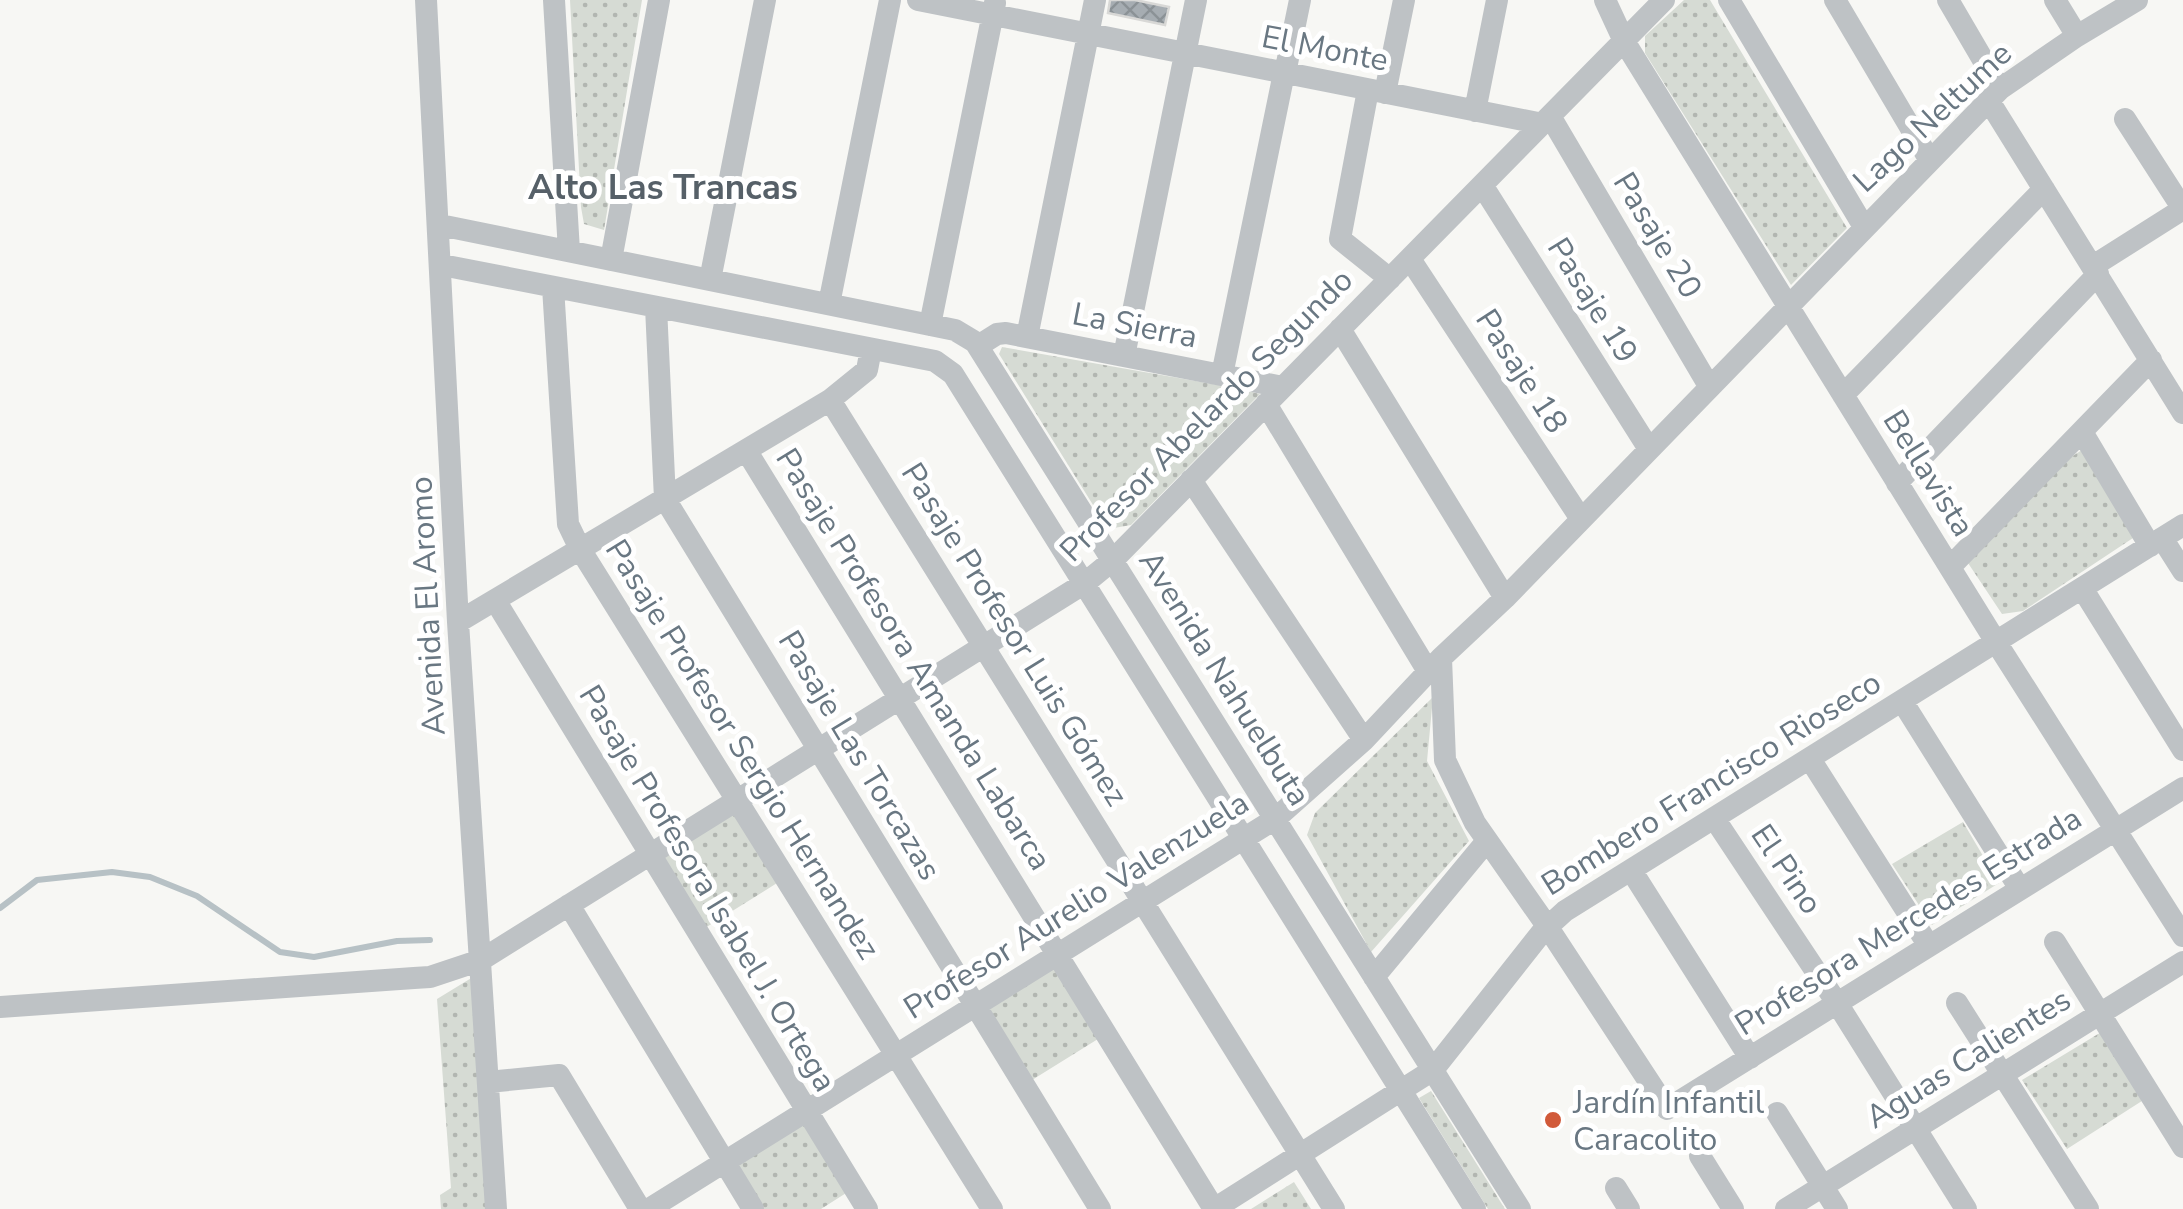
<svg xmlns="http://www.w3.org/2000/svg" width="2183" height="1209" font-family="'Nunito Sans',sans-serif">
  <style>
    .green { fill: url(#green-dots) }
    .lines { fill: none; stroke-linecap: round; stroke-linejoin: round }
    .stream { stroke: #b7c1c5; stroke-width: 6 }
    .building { fill: url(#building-cross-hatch); stroke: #d8d8d6; stroke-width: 2.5 }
    .minor { stroke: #bec2c5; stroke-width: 22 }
    .poi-dot { fill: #d15a3a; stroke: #fff; stroke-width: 4 }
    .labels { text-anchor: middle; stroke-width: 10; stroke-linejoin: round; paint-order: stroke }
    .street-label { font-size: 32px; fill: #697782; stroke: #fff }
    .poi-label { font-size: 32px; fill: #697782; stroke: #fff; text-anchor: start }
    .neighbourhood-label { font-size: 35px; font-weight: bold; fill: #566068; stroke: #fff }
  </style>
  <defs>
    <pattern id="green-dots" width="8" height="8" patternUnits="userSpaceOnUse" patternTransform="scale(2.5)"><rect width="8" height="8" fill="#d6dbd4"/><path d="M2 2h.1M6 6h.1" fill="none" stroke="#b2b6b1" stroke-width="1.8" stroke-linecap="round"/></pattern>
    <pattern id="building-cross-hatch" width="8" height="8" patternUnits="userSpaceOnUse" patternTransform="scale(2.5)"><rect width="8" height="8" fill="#a6adb2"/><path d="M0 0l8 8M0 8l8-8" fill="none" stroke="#8b9296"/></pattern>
  </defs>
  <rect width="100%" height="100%" fill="#f7f7f4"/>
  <!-- green -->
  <path class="green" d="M570,0H642L604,230L584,224L581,207Z
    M1684,0H1710L1847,228L1791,285L1645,53V36Z
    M1002,347L1241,389L1260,394L1131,525L1108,529L999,354Z
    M2082,450L2133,538L2023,611L2002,614L1968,563L2068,459Z
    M1433,697L1427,761L1469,841L1371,952L1307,835L1315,813Z
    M736,800L785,878L697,933L650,855Z
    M1963,822L1999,883L1932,925L1892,864Z
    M1059,956L1106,1034L1024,1085L976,1007Z
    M473,977L487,1209H441L440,1195L451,1188L437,999Z
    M2103,1031L2145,1099L2067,1149L2022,1080Z
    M1431,1091L1505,1209H1488L1419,1098Z
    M806,1112L854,1188L821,1209H753L724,1162Z
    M1294,1182L1311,1209H1251Z"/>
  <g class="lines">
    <!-- stream -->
    <path class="stream" d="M0,908L37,880L112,872L150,877L197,896L280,952L314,957L397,941L430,940"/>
  </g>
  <!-- building -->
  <path class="building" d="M1110,0H1135L1169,7L1165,25L1108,13Z"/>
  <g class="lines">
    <!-- minor -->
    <path class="minor" d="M426,0L458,622L496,1209
      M554,0L569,251
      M918,0L1543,124
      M1605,0L1624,41L1996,642L2183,936
      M1729,0L1864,227
      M1835,0L1929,159
      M1948,0L2000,89
      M2055,0L2077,36
      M1285,73L1300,0
      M1368,90L1340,239L1390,279
      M1385,93L1404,0
      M1989,101L2183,413
      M1475,111L1497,0
      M1550,116L1709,386
      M1482,185L1649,449
      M440,225L955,330L975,342L1520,1209
      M1410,259L1581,519
      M611,260L659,0
      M442,265L935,361L953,374L1475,1209
      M2093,266L2183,209L2125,119
      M710,280L765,0
      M553,287L568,524L580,549L992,1209
      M829,304L890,0
      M656,307L665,499L1100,1209
      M930,325L995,3
      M1340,329L1505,598
      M1027,337L1095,0
      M978,346L997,334L1006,333L1283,387
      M1124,356L1196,0
      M1222,375L1284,73
      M1843,395L2044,189
      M830,400L1334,1209
      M1266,404L1429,673
      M2082,432L2150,546
      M746,450L1214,1209L1433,1070L1542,932L1565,911L2183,525
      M1191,480L1364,740
      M1897,483L2098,274
      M2162,538L2183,571
      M1950,567L2151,360
      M2082,588L2183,750
      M495,600L867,1209
      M458,622L830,400L867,370L871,349
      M1441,658L1445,760L1475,823L1547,926L1667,1109L2183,788
      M1902,701L2020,889
      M1810,759L1929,946
      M1714,818L1837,1003L1966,1209
      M1631,870L1750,1058
      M569,905L753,1209
      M2055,942L2183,1147
      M1374,977L1486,842
      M1957,1003L2088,1209
      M0,1007L414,978L430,977L481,960L1085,583L1113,560L1664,0
      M488,1082L559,1075L640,1209
      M1777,1113L1837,1209
      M1700,1156L1733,1209
      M1616,1188L1629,1209
      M649,1209L1275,819L1364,740L1441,658L1505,598L2000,89L2077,36L2137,0
      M1786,1209L2183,962"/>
  </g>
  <!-- markers -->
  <circle class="poi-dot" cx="1553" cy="1120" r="10"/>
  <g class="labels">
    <!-- street labels -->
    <g class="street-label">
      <text transform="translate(1325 48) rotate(11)" y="11">El Monte</text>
      <text transform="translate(1932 117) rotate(-43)" y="11">Lago Neltume</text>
      <text transform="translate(1658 235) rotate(59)" y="11">Pasaje 20</text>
      <text transform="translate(1593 300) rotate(58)" y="11">Pasaje 19</text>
      <text transform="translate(1135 325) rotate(11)" y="11">La Sierra</text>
      <text transform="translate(1522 371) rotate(57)" y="11">Pasaje 18</text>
      <text transform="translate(1206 415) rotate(-45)" y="11">Profesor Abelardo Segundo</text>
      <text transform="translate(1929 473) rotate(58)" y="11">Bellavista</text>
      <text transform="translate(427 606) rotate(-93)" y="11">Avenida El Aromo</text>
      <text transform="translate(1015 634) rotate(58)" y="11">Pasaje Profesor Luis Gómez</text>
      <text transform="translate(914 659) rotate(58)" y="11">Pasaje Profesora Amanda Labarca</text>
      <text transform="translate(1225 678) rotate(58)" y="11">Avenida Nahuelbuta</text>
      <text transform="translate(743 749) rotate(58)" y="11">Pasaje Profesor Sergio Hernandez</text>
      <text transform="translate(860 755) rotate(59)" y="11">Pasaje Las Torcazas</text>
      <text transform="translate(1711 783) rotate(-32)" y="11">Bombero Francisco Rioseco</text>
      <text transform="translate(1787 869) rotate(56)" y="11">El Pino</text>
      <text transform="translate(708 888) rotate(59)" y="11">Pasaje Profesora Isabel J. Ortega</text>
      <text transform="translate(1076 905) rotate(-32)" y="11">Profesor Aurelio Valenzuela</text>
      <text transform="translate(1908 921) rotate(-32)" y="11">Profesora Mercedes Estrada</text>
      <text transform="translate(1968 1058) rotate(-32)" y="11">Aguas Calientes</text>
    </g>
    <!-- poi labels -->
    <g class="poi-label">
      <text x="1573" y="1113">Jardín Infantil<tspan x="1573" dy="37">Caracolito</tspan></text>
    </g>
    <!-- neighbourhood labels -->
    <g class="neighbourhood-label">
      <text x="663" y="199">Alto Las Trancas</text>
    </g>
  </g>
</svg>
